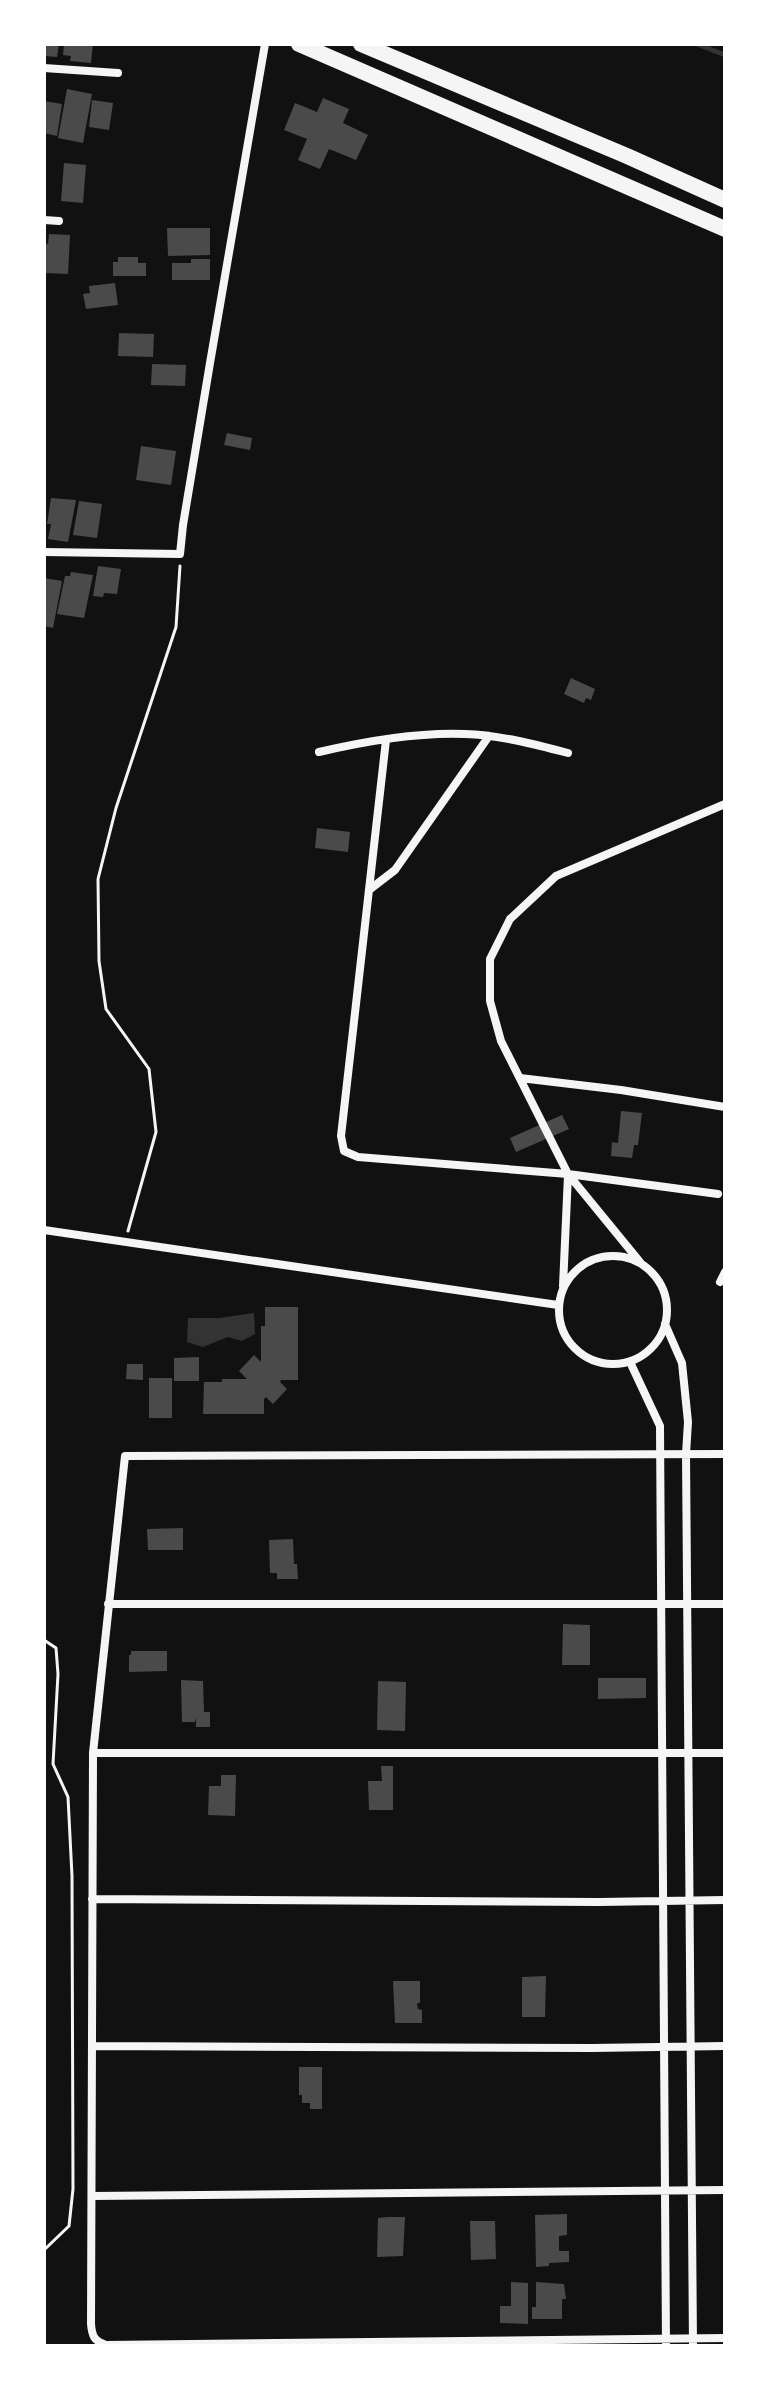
<svg xmlns="http://www.w3.org/2000/svg" width="769" height="2390" font-family="'Alegreya Sans',sans-serif">
  <style>
    .water { fill: #333 }
    .lines { fill: none; stroke-linecap: round; stroke-linejoin: round }
    .stream { stroke: #333; stroke-width: 5 }
    .building { fill: #4a4a4a }
    .path { stroke: #f5f5f5; stroke-width: 3 }
    .minor { stroke: #f5f5f5; stroke-width: 8 }
    .primary { stroke: #f5f5f5; stroke-width: 16 }
  </style>
  <rect width="100%" height="100%" fill="#111"/>
  <!-- water -->
  <path class="water" d="M254,1313L255,1334L242,1341L228,1337L203,1347L187,1342L188,1318H219Z"/>
  <g class="lines">
    <!-- stream -->
    <path class="stream" d="M697,44L725,55"/>
  </g>
  <!-- building -->
  <path class="building" d="M44,44H59L57,57L44,56Z
    M64,44H93L91,63L70,61L71,56L63,55Z
    M67,89L92,94L83,143L58,138Z
    M323,98L349,109L343,123L368,135L356,160L329,149L320,169L298,160L307,139L284,130L295,103L317,112Z
    M92,100L113,103L109,130L89,127Z
    M44,101L62,104L57,136L44,133Z
    M64,163L86,165L83,203L61,201Z
    M167,228H210V255L168,256Z
    M49,234L70,235L68,274L44,273V243L48,244Z
    M118,257H138V263H146V276H113V262H118Z
    M191,259H210V280H172V263H191Z
    M115,283L118,305L86,309L83,294L90,293L89,286Z
    M119,333L154,334L153,357L118,356Z
    M152,364L186,365L185,386L151,385Z
    M227,433L252,438L250,450L224,445Z
    M141,446L176,451L171,485L136,480Z
    M51,498L76,500L68,542L48,539L51,524H47Z
    M79,501L102,504L97,538L73,535Z
    M98,566L121,569L117,594L104,593L103,597L93,596Z
    M71,572L93,575L84,618L57,614L65,576H70Z
    M44,578L62,581L53,628L44,626Z
    M571,678L595,689L591,700L586,698L584,703L564,694Z
    M317,828L350,832L348,852L315,848Z
    M621,1111L642,1113L638,1145H634L632,1158L611,1156L612,1142L618,1143Z
    M562,1115L569,1129L516,1152L510,1138Z
    M265,1307H298V1380H281L280,1382L287,1389L273,1404L266,1397L264,1399V1414H203L204,1382H222V1379H247L239,1371L254,1355L261,1362V1326H265Z
    M199,1357V1381H174V1358Z
    M127,1364H143V1380L126,1379Z
    M149,1378H172V1418H149Z
    M183,1528V1550H148L147,1529Z
    M293,1539L294,1564H297L298,1579H277V1573H270L269,1540Z
    M563,1624L590,1625V1665H562Z
    M131,1651H167V1671L129,1672V1655H131Z
    M598,1678H646V1698L598,1699Z
    M181,1680L203,1681L204,1712H210V1727H196V1717L195,1722H182Z
    M378,1681L406,1682L405,1731L377,1730Z
    M381,1766H393V1810H369L368,1781H382Z
    M221,1775H236L235,1816L208,1815L209,1786H221Z
    M546,1976L545,2017H522V1977Z
    M393,1981H420V2003H417L418,2009L422,2010V2023H395Z
    M299,2067H322V2109H310V2103H302V2095H299Z
    M567,2214V2235L559,2236V2251H569V2262L549,2263V2266L536,2267L535,2215Z
    M388,2217H405L403,2256L377,2257L378,2218Z
    M470,2221H495L496,2259L471,2260Z
    M511,2282L528,2283V2324L500,2323V2306H511Z
    M536,2282L564,2284L566,2299H562V2319H532V2307H536Z"/>
  <g class="lines">
    <!-- path -->
    <path class="path" d="M128,1231L156,1132L149,1069L106,1009L99,961L98,879L116,808L176,627L180,566
      M44,1640L56,1648L58,1674L53,1764L68,1797L72,1876L73,2189L69,2226L44,2250"/>
    <!-- minor -->
    <path class="minor" d="M44,68L118,73
      M44,220L59,221
      M44,552L180,554L183,525L210,363L265,44
      M386,740L341,1136L344,1151L358,1157L568,1174L718,1194
      M319,752C366,741 416,732 465,734C499,735 534,744 568,753
      M369,890L395,870L489,736
      M520,1078L621,1090L725,1107
      M44,1230L558,1305
      M559 1310a54 54 0 1 1 108 0a54 54 0 1 1-108 0Z
      M640,1262L568,1174L501,1041L490,1001V959L510,919L556,876L725,804
      M720,1282L725,1272
      M563,1286L568,1175
      M665,1324L682,1363L688,1422L686,1454L693,2346
      M630,1362L660,1426L666,2346
      M725,1454L125,1456L93,1753L91,2324C92,2336 94,2341 106,2345L725,2338
      M108,1604H725
      M93,1753H725
      M92,1899L599,1902L725,1900
      M93,2046L592,2048L725,2046
      M92,2196L725,2190"/>
    <!-- primary -->
    <path class="primary" d="M299,44L725,229
      M361,44L627,156L725,200"/>
  </g>
  <!-- border -->
  <rect width="769" height="2390" fill="none" stroke="#ffffff" stroke-width="92"/>
</svg>
